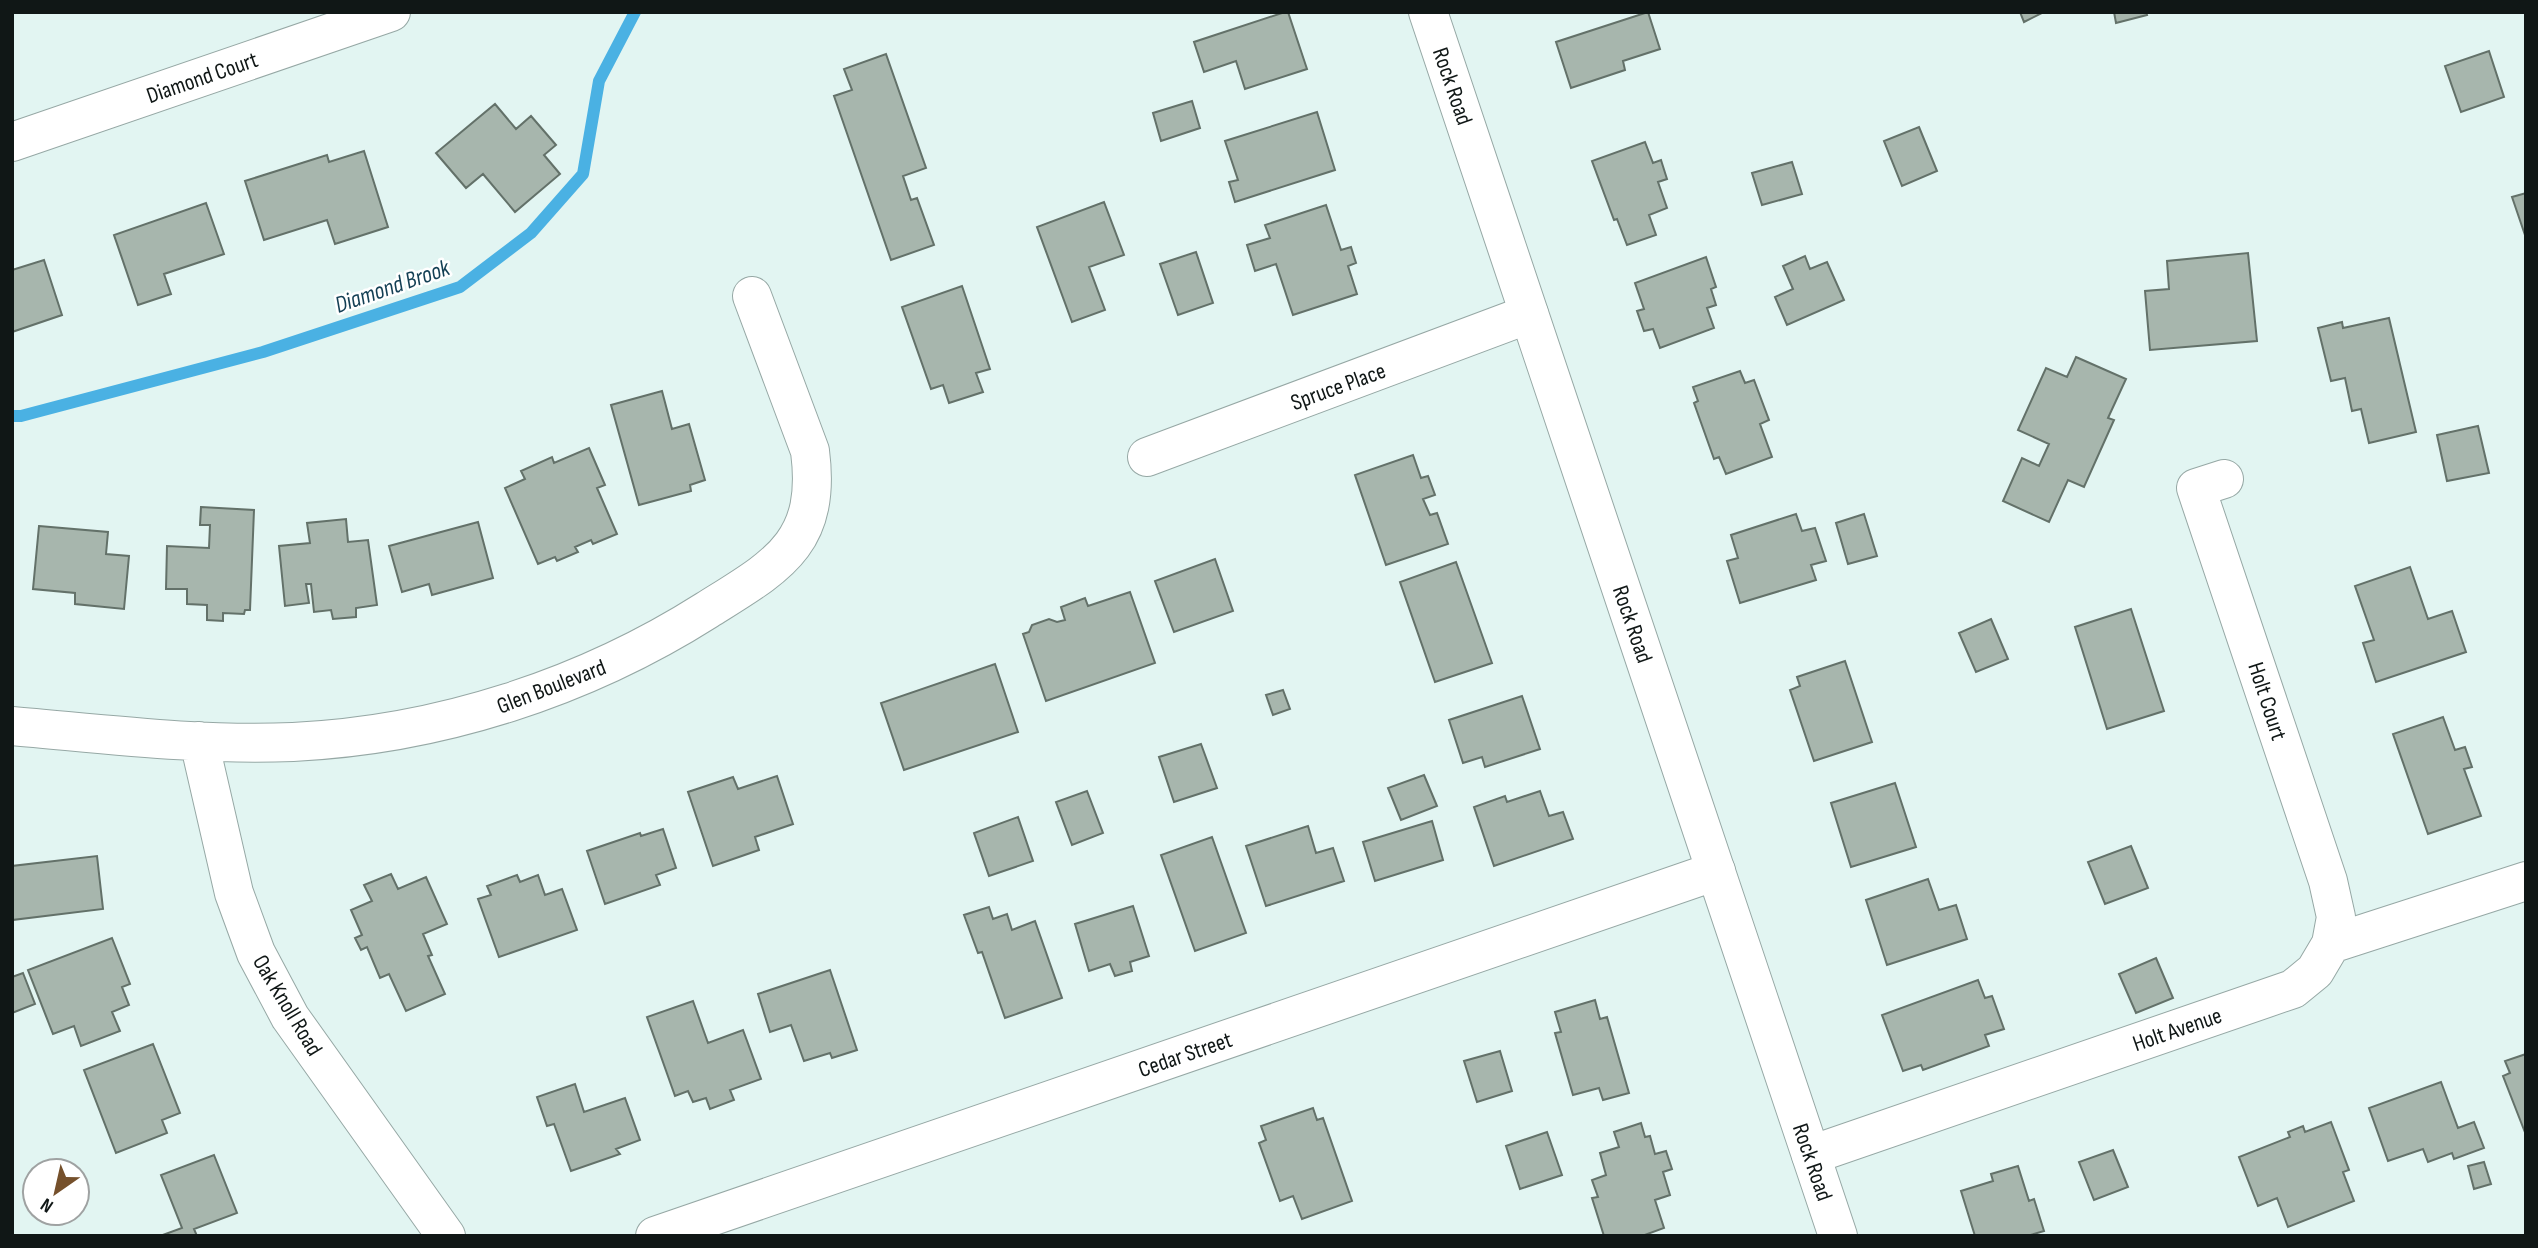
<svg xmlns="http://www.w3.org/2000/svg" width="2538" height="1248" font-family="'Sofia Sans Condensed',sans-serif">
  <style>
    .lines { fill: none; stroke-linecap: round; stroke-linejoin: round }
    .stream { stroke: #4ab1e3; stroke-width: 12 }
    .building { fill: #a7b6ad; stroke: #637169; stroke-width: 2 }
    .minor-casing { stroke: #96a8a5; stroke-width: 40 }
    .tertiary-casing { stroke: #96a8a5; stroke-width: 40 }
    .minor { stroke: #fff; stroke-width: 38 }
    .tertiary { stroke: #fff; stroke-width: 38 }
    .labels { text-anchor: middle; stroke-width: 5; stroke-linejoin: round; paint-order: stroke }
    .street-label { font-size: 23px; fill: #101716; stroke: #fff }
    .water-label { font-size: 24px; font-style: italic; fill: #133f54; stroke: #fff }
  </style>
  <rect width="100%" height="100%" fill="#e2f5f2"/>
  <g class="lines">
    <!-- stream -->
    <path class="stream" d="M12,416H21L263,352L460,287L531,233L583,174L599,81L635,12"/>
  </g>
  <!-- building -->
  <path class="building" d="M1285,12H1288L1307,69L1245,89L1236,61L1204,72L1194,42Z
    M1648,12L1660,49L1623,61L1625,70L1571,88L1556,42Z
    M2020,12H2041L2042,13L2024,22Z
    M2114,12H2146L2147,15L2116,23Z
    M2489,51L2504,97L2461,112L2445,66Z
    M886,54L926,168L903,176L911,200L917,198L934,245L891,260L834,96L852,90L844,69Z
    M1192,101L1200,128L1161,141L1153,113Z
    M495,104L516,129L531,116L556,145L544,155L560,174L515,212L483,174L466,188L436,153Z
    M1317,112L1335,170L1235,202L1229,182L1238,180L1225,141Z
    M1919,127L1937,171L1902,186L1884,141Z
    M1645,142L1653,163L1661,160L1667,179L1658,182L1667,208L1649,215L1656,235L1627,245L1617,219L1614,220L1592,161Z
    M364,151L388,227L335,244L327,220L264,240L245,181L327,155L329,162Z
    M1792,162L1802,194L1762,205L1752,173Z
    M2526,193V238L2512,197Z
    M1104,202L1124,255L1089,267L1105,310L1072,322L1037,227Z
    M206,203L224,254L164,274L171,294L138,305L114,235Z
    M1326,205L1341,250L1351,247L1356,263L1348,266L1357,294L1293,315L1276,264L1255,271L1247,245L1270,238L1265,225Z
    M1196,252L1213,303L1178,315L1160,264Z
    M2248,253L2257,341L2150,350L2145,291L2169,289L2167,261Z
    M1805,256L1810,269L1827,262L1844,300L1787,325L1775,297L1793,289L1783,266Z
    M1706,257L1716,287L1711,289L1716,305L1707,308L1714,328L1660,348L1653,329L1644,331L1637,311L1644,309L1635,283Z
    M44,260L62,315L12,332V270Z
    M962,286L990,369L976,373L983,392L949,403L943,385L931,389L902,307Z
    M2389,318L2416,432L2369,443L2361,409L2352,411L2345,378L2331,381L2318,328L2342,322L2343,328Z
    M2076,357L2126,379L2108,418L2114,420L2084,487L2068,480L2049,522L2003,501L2022,458L2039,466L2049,444L2018,430L2046,368L2067,377Z
    M1740,371L1745,383L1754,380L1769,420L1760,424L1772,457L1726,474L1719,457L1714,459L1694,403L1698,401L1693,387Z
    M662,391L672,429L689,424L705,480L690,485L691,491L639,505L611,405Z
    M2478,426L2489,473L2447,481L2437,435Z
    M589,448L605,485L597,488L617,534L593,544L591,540L575,547L578,552L557,561L555,557L538,564L505,488L525,479L521,471L552,457L554,463Z
    M1413,455L1421,478L1428,476L1435,495L1423,499L1430,515L1437,513L1448,544L1386,565L1355,475Z
    M201,507L254,510L250,610H245L244,614L223,613V621L207,620V605L187,604V589H166L167,546L209,548L210,525H200Z
    M1796,514L1802,531L1815,528L1826,561L1811,565L1816,580L1740,603L1727,561L1738,558L1731,535Z
    M1864,514L1877,556L1848,564L1836,523Z
    M346,519L348,542L368,540L377,605L356,608V617L333,619L331,610L314,612L311,584H306L309,603L285,606L279,546L310,543L307,523Z
    M478,522L493,578L432,595L429,584L402,592L389,546Z
    M39,526L108,532L106,554L129,556L124,609L75,604V593L33,589Z
    M1215,559L1233,611L1174,632L1155,581Z
    M1456,562L1492,663L1435,682L1400,582Z
    M2410,567L2428,619L2452,611L2466,652L2376,682L2363,643L2374,640L2355,586Z
    M1130,592L1155,663L1046,701L1023,634L1029,632L1032,625L1049,619L1057,622L1065,620L1061,607L1085,598L1088,606Z
    M2131,609L2164,711L2107,729L2075,627Z
    M1991,619L2008,659L1976,672L1959,633Z
    M1845,661L1872,742L1814,761L1790,690L1800,686L1797,677Z
    M995,664L1018,732L904,770L881,703Z
    M1283,690L1290,709L1273,715L1266,695Z
    M1522,696L1540,749L1485,767L1482,757L1463,763L1449,720Z
    M2443,717L2455,750L2465,747L2472,767L2464,769L2481,816L2428,834L2393,734Z
    M1201,744L1217,788L1174,802L1159,757Z
    M1424,775L1437,806L1401,820L1388,788Z
    M777,776L793,824L755,837L759,850L713,866L688,792L733,777L738,789Z
    M1895,783L1916,847L1851,867L1831,803Z
    M1087,791L1103,833L1072,845L1056,802Z
    M1540,791L1549,816L1563,812L1573,839L1494,866L1474,807L1505,796L1507,802Z
    M1018,817L1033,861L989,876L974,833Z
    M1432,821L1443,860L1375,881L1363,842Z
    M1308,826L1316,853L1333,848L1344,881L1266,906L1246,846Z
    M663,829L676,868L656,875L660,885L605,904L587,851L640,833L641,836Z
    M1212,837L1246,933L1195,951L1161,855Z
    M2131,846L2148,888L2105,904L2088,862Z
    M97,856L103,909L12,920V866Z
    M391,874L398,889L426,877L447,924L423,934L432,955L428,956L445,994L406,1011L389,974L380,978L367,947L361,950L355,938L362,935L351,910L372,901L364,885Z
    M517,875L520,882L538,875L545,895L562,889L577,930L499,957L478,899L491,895L487,886Z
    M1928,879L1939,910L1956,905L1967,939L1887,965L1866,900Z
    M1133,906L1149,956L1130,962L1132,971L1115,976L1110,964L1089,971L1075,924Z
    M989,907L993,919L1007,914L1012,930L1035,921L1062,998L1005,1018L982,952L978,953L964,915Z
    M112,938L130,984L122,987L129,1005L112,1012L120,1031L81,1046L74,1026L53,1034L28,970Z
    M2156,958L2173,998L2136,1013L2119,974Z
    M830,970L857,1050L832,1058L830,1053L804,1061L791,1025L770,1032L758,994Z
    M23,973L35,1004L12,1013V977Z
    M1978,980L1985,998L1992,996L2004,1029L1985,1035L1989,1046L1923,1070L1921,1065L1903,1071L1882,1015Z
    M1595,1000L1600,1019L1607,1017L1629,1093L1603,1100L1599,1088L1573,1095L1555,1033L1561,1032L1555,1012Z
    M693,1001L708,1043L743,1030L761,1079L730,1090L734,1100L710,1109L706,1098L693,1102L688,1091L675,1096L647,1017Z
    M153,1044L180,1113L162,1120L167,1133L116,1153L84,1070Z
    M1500,1051L1512,1091L1477,1102L1464,1061Z
    M2526,1054V1135L2503,1076L2510,1073L2505,1061Z
    M2441,1082L2458,1128L2474,1122L2484,1148L2454,1159L2452,1153L2428,1162L2423,1149L2388,1161L2369,1108Z
    M575,1084L584,1112L625,1098L640,1140L616,1149L620,1154L571,1171L554,1124L547,1126L537,1097Z
    M1313,1108L1317,1120L1323,1118L1352,1201L1302,1219L1293,1196L1280,1201L1259,1143L1266,1140L1261,1126Z
    M2331,1122L2349,1170L2343,1172L2354,1201L2288,1227L2277,1198L2258,1206L2239,1157L2290,1137L2288,1132L2303,1126L2305,1132Z
    M1641,1123L1645,1137L1650,1136L1655,1154L1666,1151L1672,1169L1663,1172L1670,1195L1655,1200L1664,1228L1642,1236H1604L1592,1198L1598,1197L1592,1180L1606,1175L1600,1153L1619,1147L1614,1132Z
    M1547,1132L1562,1175L1520,1189L1506,1146Z
    M2113,1150L2128,1187L2094,1200L2079,1162Z
    M214,1155L237,1213L194,1229L197,1236H160L182,1228L161,1175Z
    M2484,1162L2491,1184L2474,1189L2468,1166Z
    M2018,1166L2029,1201L2034,1199L2044,1231L2027,1236H1975L1961,1191L1993,1181L1991,1174Z"/>
  <g class="lines">
    <!-- minor casing -->
    <g class="minor-casing">
      <path id="minor" d="M12,142L391,12
        M1147,457L1529,314
        M2224,479L2196,488L2328,881L2336,917L2331,944
        M12,726C105,734 199,746 293,742C439,735 584,688 707,610C777,566 822,544 810,451L752,296
        M199,741L234,893L256,953L290,1017L446,1236
        M1811,1155L2293,989L2315,971L2331,944L2526,881
        M655,1236L1716,871"/>
    </g>
    <!-- tertiary casing -->
    <g class="tertiary-casing">
      <path id="tertiary" d="M1428,12L1838,1236"/>
    </g>
    <!-- minor -->
    <use href="#minor" class="minor"/>
    <!-- tertiary -->
    <use href="#tertiary" class="tertiary"/>
  </g>
  <g class="labels">
    <!-- street labels -->
    <g class="street-label">
      <text transform="translate(202 77) rotate(-19)" y="8">Diamond Court</text>
      <text transform="translate(1453 86) rotate(71)" y="8">Rock Road</text>
      <text transform="translate(1338 386) rotate(-20)" y="8">Spruce Place</text>
      <text transform="translate(1633 624) rotate(71)" y="8">Rock Road</text>
      <text transform="translate(551 686) rotate(-21)" y="8">Glen Boulevard</text>
      <text transform="translate(2268 701) rotate(72)" y="8">Holt Court</text>
      <text transform="translate(288 1005) rotate(59)" y="8">Oak Knoll Road</text>
      <text transform="translate(2177 1029) rotate(-19)" y="8">Holt Avenue</text>
      <text transform="translate(1185 1054) rotate(-19)" y="8">Cedar Street</text>
      <text transform="translate(1813 1162) rotate(71)" y="8">Rock Road</text>
    </g>
    <!-- water labels -->
    <g class="water-label">
      <text transform="translate(392 286) rotate(-19)" y="8">Diamond Brook</text>
    </g>
  </g>
  <!-- border -->
  <rect width="2538" height="1248" fill="none" stroke="#101716" stroke-width="28"/>
  <!-- north arrow -->
  <g transform="translate(56 1192) rotate(214)"><circle r="33" fill="#ffffff" stroke="#9fa2a2" stroke-width="2"/>
  <path d="M0-5L12 26L0 18L-12 26Z" fill="#75502b"/>
  <text y="-10" font-size="19" font-weight="bold" text-anchor="middle" fill="#101716">N</text>
  </g>
</svg>
